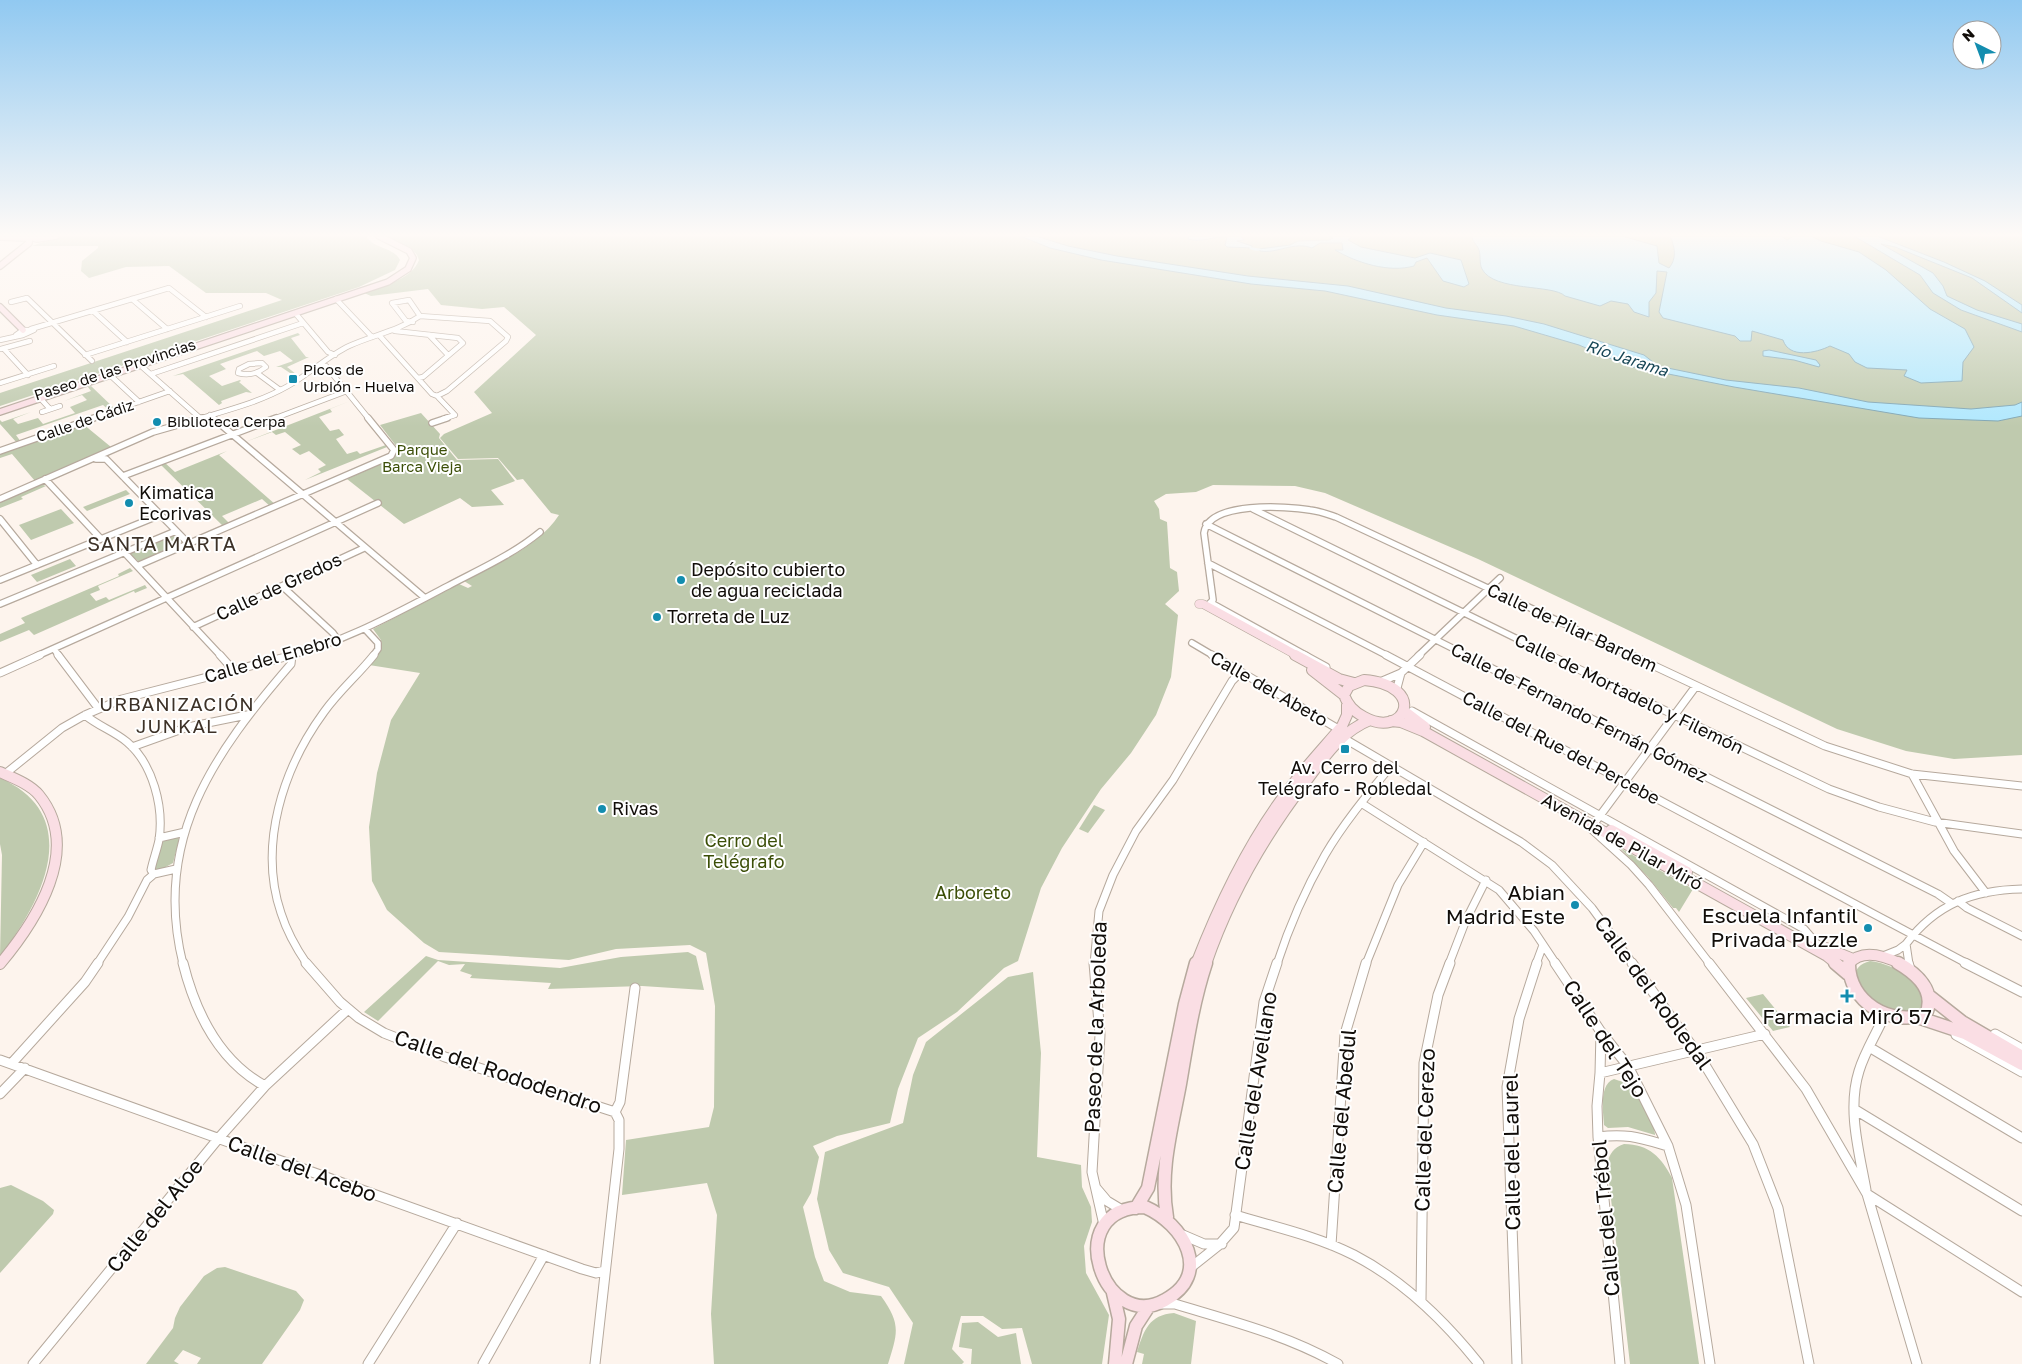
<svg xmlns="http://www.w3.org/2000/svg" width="2022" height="1364" font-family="'Golos Text',sans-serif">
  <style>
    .green { fill: #bfcaae }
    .water { fill: #b0e8fe; stroke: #80a6b4 }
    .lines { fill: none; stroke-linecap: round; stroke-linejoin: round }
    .river { fill: #b0e8fe; fill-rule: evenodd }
    .street-far3-casing { stroke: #b6a99d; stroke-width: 6 }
    .street-far2-casing { stroke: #b6a99d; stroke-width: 8 }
    .street-far1-casing { stroke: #b6a99d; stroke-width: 9 }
    .street-casing { stroke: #b6a99d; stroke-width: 11 }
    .secondary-far3-casing { stroke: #b6a99d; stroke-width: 8 }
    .secondary-far2-casing { stroke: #b6a99d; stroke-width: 9 }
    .secondary-far1-casing { stroke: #b6a99d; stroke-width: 12 }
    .secondary-casing { stroke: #b6a99d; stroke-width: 15 }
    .street-far3 { stroke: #fff; stroke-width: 4.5 }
    .street-far2 { stroke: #fff; stroke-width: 5.5 }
    .street-far1 { stroke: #fff; stroke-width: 7 }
    .street { stroke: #fff; stroke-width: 9 }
    .secondary-far3 { stroke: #fadee4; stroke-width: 5.5 }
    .secondary-far2 { stroke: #fadee4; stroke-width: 8 }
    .secondary-far1 { stroke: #fadee4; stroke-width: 10 }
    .secondary { stroke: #fadee4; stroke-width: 12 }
    .poi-dot { fill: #138daf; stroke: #fff; stroke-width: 2 }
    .labels { text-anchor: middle; stroke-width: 4; stroke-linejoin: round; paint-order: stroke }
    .far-street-label { font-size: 15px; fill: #110d09; stroke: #fff }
    .far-poi-label { font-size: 15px; fill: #110d09; stroke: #fff; text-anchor: start }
    .far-park-label { font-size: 15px; fill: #3b4e07; stroke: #fff }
    .far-water-label { font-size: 16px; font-style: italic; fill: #174656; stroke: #fff }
    .poi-label { font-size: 18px; fill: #110d09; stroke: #fff; text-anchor: start }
    .street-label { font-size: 18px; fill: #110d09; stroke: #fff }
    .park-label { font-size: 18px; fill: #3b4e07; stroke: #fff }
    .neighbourhood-label { font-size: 19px; letter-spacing: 1px; fill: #3d3228; stroke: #fff }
    .quarter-label { font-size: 20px; letter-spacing: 1px; fill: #3d3228; stroke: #fff }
    .near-poi-label { font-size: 21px; fill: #110d09; stroke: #fff; text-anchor: end }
    .near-street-label { font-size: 21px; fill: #110d09; stroke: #fff }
  </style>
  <rect width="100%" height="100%" fill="#fdf4ed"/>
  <!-- green -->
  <path class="green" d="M61,236H366C373,249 394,247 400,260L395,270L359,287L0,406V393L282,300L266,293H206L169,266L126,267L89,278L81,271L82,261L98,248V246H32Z
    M385,236H2022V755L1954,759L1906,751L1837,729L1478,559L1325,493L1295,486L1213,485L1196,492L1166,494L1154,501L1159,509L1160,519L1167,522L1170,568L1177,572L1179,591L1165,604L1178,615L1171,677L1156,715L1131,753L1101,789L1062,848L1041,888L1018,961L1004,968L957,1012L918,1038L898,1089L890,1123L837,1136L813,1146L819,1157L811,1193L803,1207L815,1257L824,1281L850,1292L881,1296C901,1324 898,1332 888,1364H714L711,1314L717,1215L707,1183L622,1195L626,1140L709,1127L714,1107L715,1006L706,953L690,945L616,949L569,960L439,952L424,943L387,910L372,881L369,827L377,773L391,720L420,673L369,665L382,649L381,640L373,629L459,584L468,588L472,586L464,581C496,564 538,547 559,515L551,513L523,479L517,480L498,458L458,459L440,438L444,434L492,413L474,392L536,335L504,307L482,309L441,305L428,289L371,296L362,292C381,286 411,281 419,260L417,255L411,248Z
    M298,333L300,335L291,338L306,357H309L287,367L296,374L293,375L281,367H276L293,361L280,351L264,356L257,351L220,364L226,369L209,376L222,386L240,380L241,381L239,382L252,393L246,392L221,401L222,403L219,405L183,374L173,376Z
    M91,386L115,409L110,411L103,405L16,435L21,442L17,443L0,424V420L2,422L31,412L13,419L18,424L38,418L43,424L75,413L70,407L87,400L82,395L64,401L91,391L88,387Z
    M350,401L330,409L332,412L319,417L330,431L339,429L344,435L336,439L347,454L357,451L360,454L386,445L387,447L305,480L321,472L318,469L326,465L309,451L300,455L292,449L301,445L285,432L276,435L272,432L245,442Z
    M421,413L440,434L439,438L457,460L498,459L515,481L491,490L504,505L472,507L460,498L404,524L347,479L387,461L396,452L397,447L380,425Z
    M83,424L111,447L35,481L12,454L0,458V453Z
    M227,451L219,455L276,505L271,507L262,499L222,516L230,524L224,527L160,464L164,462L175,472Z
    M40,484L46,486L21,497L23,499L0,508V502L3,500Z
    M126,490L130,494L87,511L83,507Z
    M61,509L74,523L31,540L19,525Z
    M173,535L182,544L139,562L130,554L131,552Z
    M70,559L76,566L37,582L31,575Z
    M130,568L133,571L98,586L100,590L90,594L96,601L106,597L109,600L145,585L147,588L135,593L134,591L34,635L29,630L0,642V634L25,623L21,618L119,576L118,574Z
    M0,778C86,816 42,902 0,956L2,855L0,844Z
    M1094,805L1105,810L1088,833L1079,829Z
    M178,837L179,840L173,863L162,869H155L154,867L161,842Z
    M1620,848L1693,889L1679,912L1676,908H1673L1648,877Z
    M688,952L696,956L704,990L642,986L548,989L551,983L470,978L472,975L460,971L465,964L449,965L438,961L378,1021L364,1012L426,956L438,960L560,968L621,957Z
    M1870,961C1890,963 1936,984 1919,1010C1914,1011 1908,1014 1904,1014C1882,1014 1831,972 1870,961Z
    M1033,972L1041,1053L1037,1157L1081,1165L1082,1187L1091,1207L1092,1222L1084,1246L1086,1273L1109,1315L1102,1364H1032L1022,1328L1002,1329L983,1316H961L952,1349L964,1362L962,1364H904L913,1323L889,1287L843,1273L829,1250L817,1199L825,1152L903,1123L913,1075L926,1042L1008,977Z
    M1763,994L1790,1027L1773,1031L1746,998Z
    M1614,1079C1620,1081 1625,1082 1629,1086C1637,1093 1656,1125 1655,1135L1628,1127L1608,1128L1604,1125C1603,1111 1599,1084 1614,1079Z
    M1624,1144C1649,1144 1662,1158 1672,1178L1699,1364H1630L1607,1164C1610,1153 1613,1148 1624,1144Z
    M11,1185L43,1201L54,1210L53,1214L0,1273V1188Z
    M225,1267L296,1291L304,1300L300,1310L262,1364H197L201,1358L183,1350L174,1361L179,1364H146L173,1328L175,1318L180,1307L204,1276L217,1268Z
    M1174,1313L1196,1321L1191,1364H1142L1144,1354L1137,1352C1144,1330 1149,1315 1174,1313Z
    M978,1322L998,1337L1016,1333L1021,1364H971L972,1349L959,1347L962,1323Z"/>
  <!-- water -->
  <path class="water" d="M1020,236H1036L1068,246L1117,256L1248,276L1348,286L1446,308L1506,316L1544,324L1644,355L1658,366L1726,380L1799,388L1868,402L1971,409L2015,405L2022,402V416L1998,421L1919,418L1734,387L1628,366L1579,345L1514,326L1437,315L1325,291L1251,284L1101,260L1050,248Z
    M1189,236H1241L1244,240L1237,241L1252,246V248L1227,247L1225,245L1227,237C1213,236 1202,243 1188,239Z
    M1329,236H1353L1348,240L1361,247L1415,258L1430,253L1461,260L1469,284L1464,287L1443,281L1427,258L1416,262L1414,266C1389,273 1357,263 1335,250H1343L1342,243H1320L1312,248C1294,241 1277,254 1260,251L1259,249L1290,245L1298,241L1329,240L1333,238Z
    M1472,236H1622L1657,246L1659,263L1669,268C1677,259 1675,247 1670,236H1781L1787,240L1794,236H1811L1821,241L1859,252L1886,270L1930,309L1965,329L1974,347L1963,362L1962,381L1921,383L1904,376L1907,370L1867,368L1855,362L1849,354L1830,346C1816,353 1789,359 1783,340L1752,331L1751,341H1740L1735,336L1663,318L1659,312L1667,272L1657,271L1656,293L1649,302V317L1634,312L1628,304L1611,301L1600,306L1565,296C1553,284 1494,292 1482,269C1479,263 1481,256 1479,250C1477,244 1472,242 1472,236Z
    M1854,236H1877L1944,262L1985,281L2022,305V313L1972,278L1895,247L1881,244L1933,273L1943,286L1947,296L1977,310L2022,324V332L1961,310L1933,293L1920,275Z
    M1769,350L1816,360L1820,365L1819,367L1794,360L1763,356V351Z"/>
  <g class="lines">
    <!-- river -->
    <path class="river" d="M1250,247L1262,249C1259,252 1252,251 1249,248Z"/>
    <!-- street-far3 casing -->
    <g class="street-far3-casing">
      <path id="street-far3" d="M132,299L167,329
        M336,299L372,337
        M11,302L27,298L92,361
        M93,311L127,342
        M296,314L328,352L335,355
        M420,316L490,321L508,337L506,341L447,391L437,396
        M413,322L406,321L392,303L409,300L420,316
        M31,329L169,288L206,317
        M395,331L458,338L463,343L423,377L418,378
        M379,335L432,394L437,396L455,415L443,419
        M429,335L448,355
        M0,340L23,335L34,330H23L16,335
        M1,349L30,341
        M4,349L28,375
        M85,355L240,306
        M262,363L266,367C257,374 249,376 238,373L239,369L249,364Z
        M140,365L200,418
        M320,365L326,366L369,419
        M257,373L280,390
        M151,374L303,323
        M110,375L139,402
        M0,383L54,366
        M40,398L50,409
        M42,412L60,406
        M210,415L215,419
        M90,419L170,391
        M198,419C228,410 260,402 288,386C309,374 328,356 349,346C373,335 398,331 420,316
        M273,419L347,391"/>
    </g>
    <!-- street-far2 casing -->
    <g class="street-far2-casing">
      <path id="street-far2" d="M213,418L425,598
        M432,423L447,418
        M0,451L94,418
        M96,459H106L189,544
        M123,476L276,418
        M45,479L101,539
        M0,499L153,432L202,418
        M1253,509L1552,656
        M0,519L37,565
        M1206,524L1468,656
        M124,552L221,656
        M1208,563L1388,656
        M137,566L391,456L394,450L368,418
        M0,580L160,515
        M282,586L333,633L338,640
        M1211,603L1307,656
        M0,604L176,531
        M1207,606L1213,600L1204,533C1208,501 1287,506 1310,510C1319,511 1327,514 1336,517L1633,656
        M193,627L364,548
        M365,629L378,643V649L373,656
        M1192,643L1214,656
        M54,649L59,656
        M37,656L378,503
        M288,656C345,642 396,613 448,586C480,569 512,555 540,532
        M1418,656L1500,578"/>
    </g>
    <!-- street-far1 casing -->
    <g class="street-far1-casing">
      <path id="street-far1" d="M58,655L98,708
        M220,655L228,664L230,671
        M1212,655L1335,727L1345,739L1521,842L1552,865L1592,908L1633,964
        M1304,655L1326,667
        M1386,655L1968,964
        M1465,655L1938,894L1951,903
        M1549,655L1829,789L1879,807L1935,822L2022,834
        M1631,655L1825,746L1912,774L2022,786
        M0,673L40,655
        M1380,682L1401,673L1420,655
        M1399,693L1397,688L1401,673
        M1412,711L1804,929L1817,944
        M85,715C98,726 114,731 127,742C153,764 164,807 159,840C157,850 153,860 151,870L154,874L147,880L128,917L97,964
        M132,747L188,727L247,715
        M5,774L62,728L85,715L122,699L293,655
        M1912,774L1954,851L1986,893
        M1361,803L1499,890L1534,931L1556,964
        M1596,821L1696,686
        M1589,827L1631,865L1649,885L1710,964
        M159,838L185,832
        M154,874L176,869
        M1958,901L1967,908L2022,936
        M1906,944C1936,904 1973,890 2022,889
        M1883,956L1898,950L1906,944L1909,964
        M183,964C152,840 214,753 291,664L292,655
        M307,964C296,948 287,932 281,913C258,845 283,768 324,712C339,691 358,675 374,655
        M1094,964L1099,911L1113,875L1136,831L1173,780L1232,681L1241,672
        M1277,964C1289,927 1305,890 1325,855C1343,824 1368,794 1391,766
        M1366,964L1398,885L1424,842
        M1449,964L1466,920L1486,880
        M1536,964L1543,945"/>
    </g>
    <!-- street casing -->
    <g class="street-casing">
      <path id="street" d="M183,963C195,1011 219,1061 265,1086
        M306,963L340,1002L359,1018L384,1033L445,1057L615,1112
        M1094,963L1100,1035L1092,1172L1104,1225
        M1555,963L1601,1032L1628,1066L1668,1146L1686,1205L1710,1364
        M1632,963L1702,1060L1753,1144L1778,1208L1809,1364
        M1709,963L1806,1089L1867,1194L1917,1364
        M1908,963L1910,969
        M1965,963L2022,992
        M1995,1034L2022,1049
        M1956,1035L2022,1072
        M1869,1047L2022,1138
        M0,1060L582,1269L596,1273L605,1271
        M12,1063L85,982L98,963
        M1600,1073L1601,1032
        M0,1094L25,1068
        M1854,1109L2022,1211
        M615,1112L620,1102L635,988
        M1598,1137C1627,1133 1640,1138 1668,1146
        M1096,1188L1107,1201L1122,1210
        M1866,1190C1859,1151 1847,1109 1859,1071C1865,1051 1877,1033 1885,1014
        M1867,1194L2022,1292
        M1235,1215C1275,1227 1317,1236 1354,1255C1404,1281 1444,1320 1479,1364
        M1183,1235L1204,1244H1222
        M1331,1245L1345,1034L1366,963
        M1190,1268L1219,1245L1234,1228L1264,1002L1277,963
        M1421,1301L1424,1063L1438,995L1450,963
        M1161,1304H1175C1231,1321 1287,1335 1338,1364
        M33,1364L218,1139L265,1086L347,1010
        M368,1364L457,1223
        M483,1364L544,1255
        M595,1364L619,1149V1120L615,1112
        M1517,1364L1507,1087L1519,1019L1537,963
        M1620,1364L1598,1137L1597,1106L1600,1073L1765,1034"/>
    </g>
    <!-- secondary-far3 casing -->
    <g class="secondary-far3-casing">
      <path id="secondary-far3" d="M26,236L37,239L56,236
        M0,237L27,238
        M0,266L29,243V239
        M0,307L23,330
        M0,412L388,282L408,269L413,258L409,251L379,236"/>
    </g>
    <!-- secondary-far2 casing -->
    <g class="secondary-far2-casing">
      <path id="secondary-far2" d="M1199,604H1203L1298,656"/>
    </g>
    <!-- secondary-far1 casing -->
    <g class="secondary-far1-casing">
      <path id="secondary-far1" d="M1295,655L1339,679L1354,683
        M1312,670L1344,695
        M1364,680C1428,685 1406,740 1364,717C1353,711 1348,705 1344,695L1349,686Z
        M1404,711L1425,727
        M1391,721L1401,722L1423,731L1827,956L1837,964
        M0,772C13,778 30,784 39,795C83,849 36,921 0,964
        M1611,830L1687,872
        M1821,946L1853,959
        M1196,964C1220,902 1251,837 1293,784C1308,764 1326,745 1342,726L1347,715V705
        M1206,964C1229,897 1264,836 1307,780C1325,756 1342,731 1370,720
        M1849,964C1862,948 1885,956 1901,964"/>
    </g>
    <!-- secondary casing -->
    <g class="secondary-casing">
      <path id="secondary" d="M1835,963L1848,974
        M1849,963C1848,1002 1891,1027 1926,1014C1936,991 1917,974 1898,963
        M1929,996L1962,1022L2022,1057
        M1920,1018L1965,1033L2022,1064
        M1145,1207C1184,1224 1213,1274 1165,1300C1104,1335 1059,1207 1145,1207Z
        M1136,1208L1148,1188L1185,1004L1196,963
        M1167,1217C1159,1171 1172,1128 1180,1084C1187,1043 1193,1002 1206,963
        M1113,1293L1119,1319L1115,1364
        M1126,1364L1136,1326L1149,1306"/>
    </g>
    <!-- street-far3 -->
    <use href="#street-far3" class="street-far3"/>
    <!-- street-far2 -->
    <use href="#street-far2" class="street-far2"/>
    <!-- street-far1 -->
    <use href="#street-far1" class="street-far1"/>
    <!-- street -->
    <use href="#street" class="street"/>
    <!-- secondary-far3 -->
    <use href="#secondary-far3" class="secondary-far3"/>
    <!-- secondary-far2 -->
    <use href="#secondary-far2" class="secondary-far2"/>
    <!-- secondary-far1 -->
    <use href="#secondary-far1" class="secondary-far1"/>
    <!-- secondary -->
    <use href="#secondary" class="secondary"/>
  </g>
  <!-- sky -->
  <linearGradient id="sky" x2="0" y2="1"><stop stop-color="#91c9f1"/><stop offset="0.55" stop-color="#fefaf7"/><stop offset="1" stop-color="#fefaf7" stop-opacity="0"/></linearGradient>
  <rect width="2022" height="427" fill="url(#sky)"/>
  <!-- markers -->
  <g class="poi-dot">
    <rect x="288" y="374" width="10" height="10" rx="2.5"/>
    <circle cx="157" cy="422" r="5"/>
    <circle cx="129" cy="503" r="5"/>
    <circle cx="681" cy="580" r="5"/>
    <circle cx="657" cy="617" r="5"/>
    <rect x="1340" y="744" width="10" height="10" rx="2.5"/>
    <circle cx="602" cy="809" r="5"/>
    <circle cx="1575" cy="905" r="5"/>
    <circle cx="1868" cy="928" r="5"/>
    <path d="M1844.5 988.5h5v5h5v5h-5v5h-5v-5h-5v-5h5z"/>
  </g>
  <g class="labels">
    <!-- far-street labels -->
    <g class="far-street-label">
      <text transform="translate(115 370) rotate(-18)" y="5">Paseo de las Provincias</text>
      <text transform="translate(85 421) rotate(-19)" y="5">Calle de Cádiz</text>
    </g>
    <!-- far-poi labels -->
    <g class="far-poi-label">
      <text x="303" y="375">Picos de<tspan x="303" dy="17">Urbión - Huelva</tspan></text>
      <text x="167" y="427">Biblioteca Cerpa</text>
    </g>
    <!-- far-park labels -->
    <g class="far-park-label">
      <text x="422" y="455">Parque<tspan x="422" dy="17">Barca Vieja</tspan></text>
    </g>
    <!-- far-water labels -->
    <g class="far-water-label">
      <text transform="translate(1627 358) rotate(18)" y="6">Río Jarama</text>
    </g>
    <!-- poi labels -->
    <g class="poi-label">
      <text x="139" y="499">Kimatica<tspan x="139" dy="21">Ecorivas</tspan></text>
      <text x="691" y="576">Depósito cubierto<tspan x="691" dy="21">de agua reciclada</tspan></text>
      <text x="667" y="623">Torreta de Luz</text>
      <text x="1345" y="774" text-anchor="middle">Av. Cerro del<tspan x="1345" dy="21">Telégrafo - Robledal</tspan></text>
      <text x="612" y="815">Rivas</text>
    </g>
    <!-- street labels -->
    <g class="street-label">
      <text transform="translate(279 587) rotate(-25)" y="6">Calle de Gredos</text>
      <text transform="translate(1572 628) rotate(25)" y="6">Calle de Pilar Bardem</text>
      <text transform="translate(273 658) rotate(-16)" y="6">Calle del Enebro</text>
      <text transform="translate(1269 689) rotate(30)" y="6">Calle del Abeto</text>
      <text transform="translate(1629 694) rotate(26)" y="6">Calle de Mortadelo y Filemón</text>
      <text transform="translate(1579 713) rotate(27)" y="6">Calle de Fernando Fernán Gómez</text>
      <text transform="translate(1561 748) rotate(28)" y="6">Calle del Rue del Percebe</text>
      <text transform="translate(1622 842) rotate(29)" y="6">Avenida de Pilar Miró</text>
    </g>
    <!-- park labels -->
    <g class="park-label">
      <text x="744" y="847">Cerro del<tspan x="744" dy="21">Telégrafo</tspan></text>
      <text x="973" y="899">Arboreto</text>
    </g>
    <!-- neighbourhood labels -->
    <g class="neighbourhood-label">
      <text x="177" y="711">URBANIZACIÓN<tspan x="177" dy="22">JUNKAL</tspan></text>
    </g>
    <!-- quarter labels -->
    <g class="quarter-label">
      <text x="162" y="551">SANTA MARTA</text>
    </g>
    <!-- near-poi labels -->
    <g class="near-poi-label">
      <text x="1565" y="900">Abian<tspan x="1565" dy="24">Madrid Este</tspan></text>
      <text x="1858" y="923">Escuela Infantil<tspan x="1858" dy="24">Privada Puzzle</tspan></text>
      <text x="1847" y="1024" text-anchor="middle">Farmacia Miró 57</text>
    </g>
    <!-- near-street labels -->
    <g class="near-street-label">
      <text transform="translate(1653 993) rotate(54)" y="7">Calle del Robledal</text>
      <text transform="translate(1096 1027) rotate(-88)" y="7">Paseo de la Arboleda</text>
      <text transform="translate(1605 1039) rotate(57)" y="7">Calle del Tejo</text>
      <text transform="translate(498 1072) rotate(19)" y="7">Calle del Rododendro</text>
      <text transform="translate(1256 1081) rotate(-81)" y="7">Calle del Avellano</text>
      <text transform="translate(1342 1111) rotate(-85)" y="7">Calle del Abedul</text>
      <text transform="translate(1425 1130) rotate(-88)" y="7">Calle del Cerezo</text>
      <text transform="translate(1512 1152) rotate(-91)" y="7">Calle del Laurel</text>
      <text transform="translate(302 1169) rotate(20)" y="7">Calle del Acebo</text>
      <text transform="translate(155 1216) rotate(-51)" y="7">Calle del Aloe</text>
      <text transform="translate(1606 1218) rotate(-95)" y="7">Calle del Trébol</text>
    </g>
  </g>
  <!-- north arrow -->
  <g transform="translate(1977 45) rotate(318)"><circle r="24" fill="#ffffff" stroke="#a09e9d"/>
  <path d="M0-4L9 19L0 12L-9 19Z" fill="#138daf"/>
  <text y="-8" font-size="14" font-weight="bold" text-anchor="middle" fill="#110d09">N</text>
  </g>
</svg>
